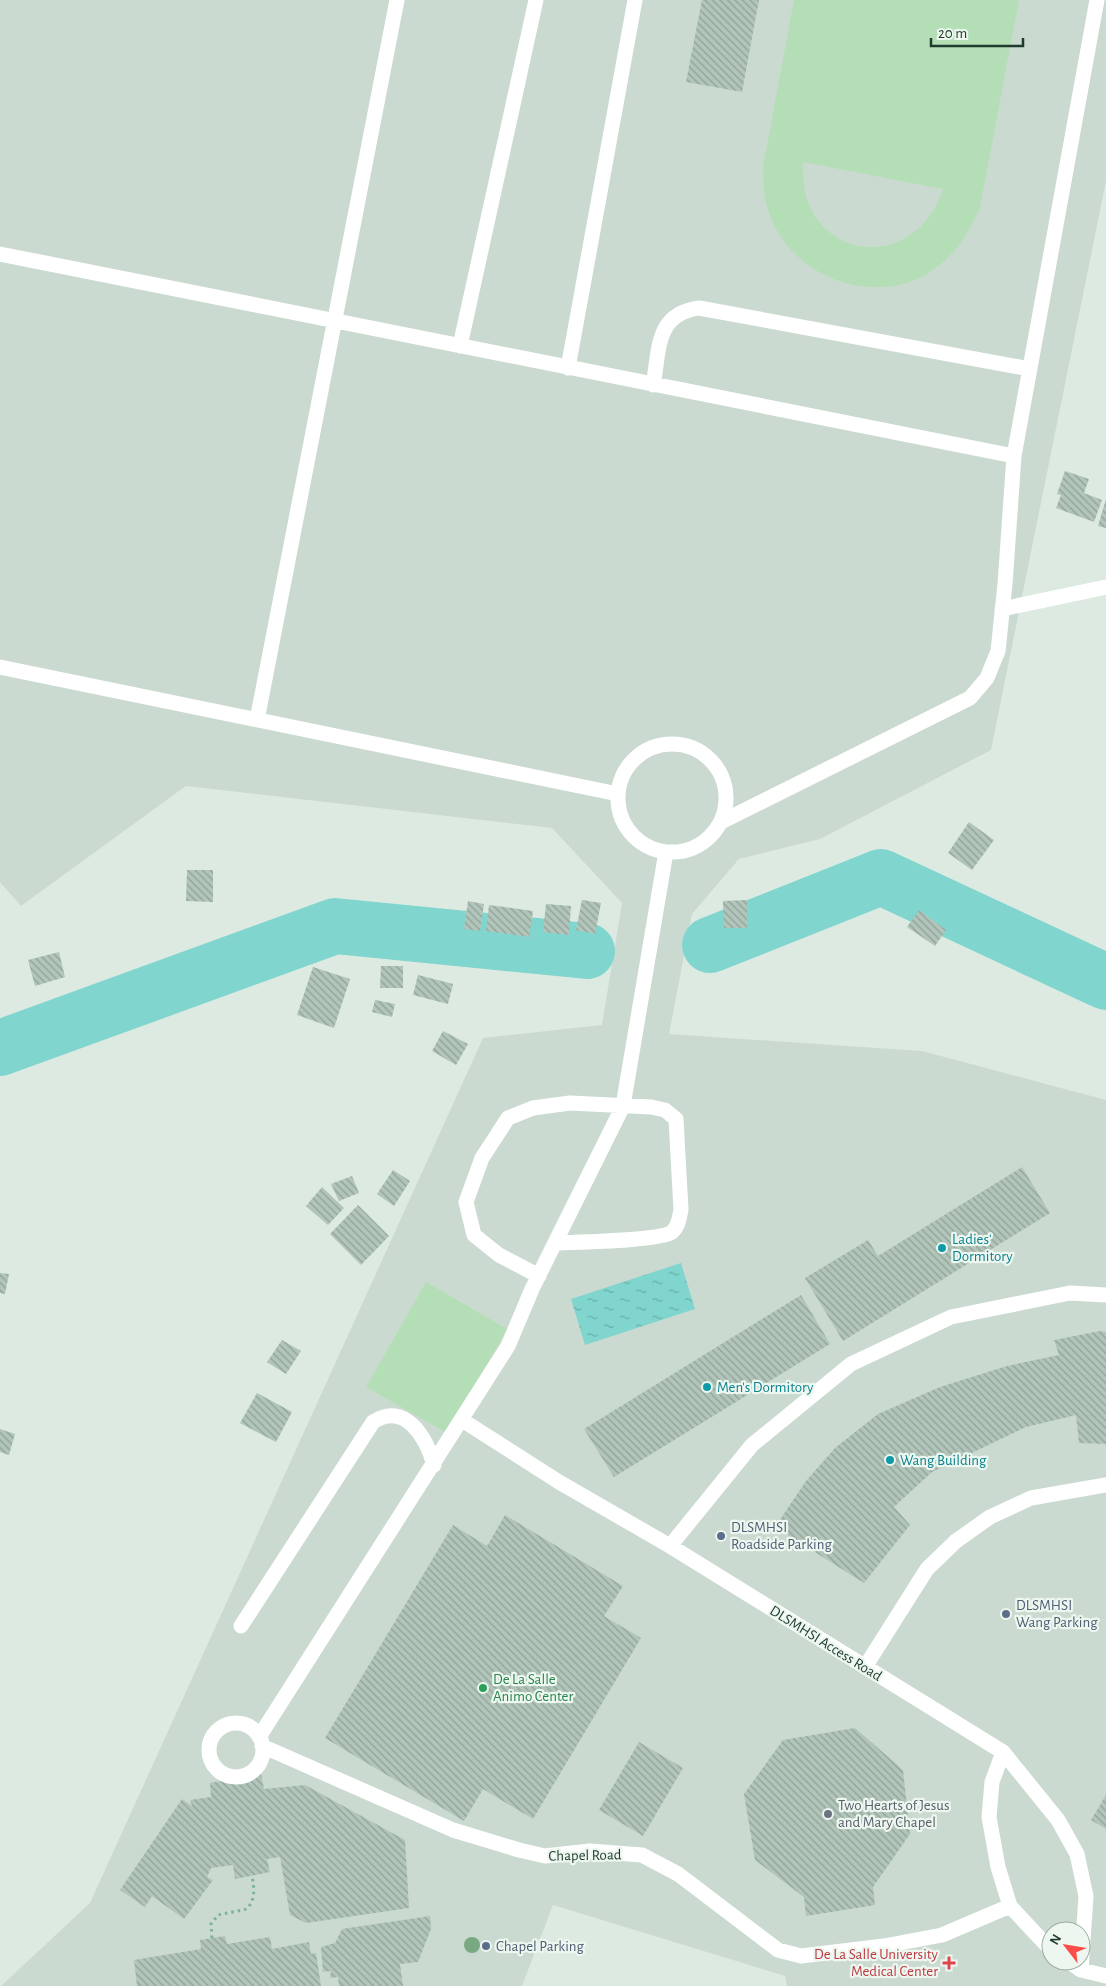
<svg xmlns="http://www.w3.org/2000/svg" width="1106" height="1986" font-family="'Alegreya Sans',sans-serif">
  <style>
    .built { fill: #cbdad0; fill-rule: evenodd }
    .grass { fill: #b4deb6; fill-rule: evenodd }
    .water { fill: url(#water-ripples) }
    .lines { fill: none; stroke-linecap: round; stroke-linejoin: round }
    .river { stroke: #80d5cf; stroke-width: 56 }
    .building { fill: url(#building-back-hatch) }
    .path { stroke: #7bb194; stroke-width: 3; stroke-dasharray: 2.5 4; stroke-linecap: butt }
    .minor { stroke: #fff; stroke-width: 15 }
    .tree { fill: #78a981 }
    .culture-dot { fill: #0f9aa8; stroke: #edf7f0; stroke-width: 2 }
    .service-dot { fill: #5c6f8a; stroke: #edf7f0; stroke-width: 2 }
    .leisure-dot { fill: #2e9e5b; stroke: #edf7f0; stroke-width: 2 }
    .worship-dot { fill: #6b7280; stroke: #edf7f0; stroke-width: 2 }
    .health-dot { fill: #e0444e; stroke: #edf7f0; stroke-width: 2 }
    .labels { text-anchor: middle; stroke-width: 4.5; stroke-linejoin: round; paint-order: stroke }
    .culture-label { font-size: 15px; fill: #0d838f; stroke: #edf7f0; text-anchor: start }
    .service-label { font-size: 15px; fill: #4e5e75; stroke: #edf7f0; text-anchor: start }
    .street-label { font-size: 15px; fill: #1e3b2d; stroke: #edf7f0 }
    .leisure-label { font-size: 15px; fill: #27864d; stroke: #edf7f0; text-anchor: start }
    .worship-label { font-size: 15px; fill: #5b616d; stroke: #edf7f0; text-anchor: start }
    .health-label { font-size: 15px; fill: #be3a42; stroke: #edf7f0; text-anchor: end }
  </style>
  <defs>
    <pattern id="water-ripples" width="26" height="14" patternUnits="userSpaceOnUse" patternTransform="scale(1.25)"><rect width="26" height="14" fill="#80d5cf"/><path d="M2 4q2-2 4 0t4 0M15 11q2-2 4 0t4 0" fill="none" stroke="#68aea8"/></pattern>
    <pattern id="building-back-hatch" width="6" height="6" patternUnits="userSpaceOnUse" patternTransform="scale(1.25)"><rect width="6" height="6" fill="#b2c5ba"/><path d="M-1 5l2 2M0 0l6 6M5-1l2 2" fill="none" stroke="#90a198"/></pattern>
  </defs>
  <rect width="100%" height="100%" fill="#ddeae1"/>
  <!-- built -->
  <path class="built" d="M0,0H1106V181L991,750L820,839L739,859L692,914L669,1034L922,1051L1106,1100V1986H787L785,1976L553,1905L522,1986H1L90,1903L483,1038L602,1025L622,903L552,828L186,786L21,906L0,882ZM1051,1931H1081V1961H1051Z"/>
  <!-- grass -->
  <path class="grass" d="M794,0H1019L980,207C968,236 952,260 923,276C866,306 789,273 769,213C764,198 763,183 763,167ZM803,162L943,189C913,280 796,259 803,162Z
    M426,1282L507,1329L447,1433L366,1387Z"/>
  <!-- water -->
  <path class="water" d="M681,1263L695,1309L585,1345L571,1299Z"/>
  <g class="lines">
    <!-- river -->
    <path class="river" d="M710,945L881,877L1106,982
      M0,1048L335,926L587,951"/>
  </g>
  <!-- building -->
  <path class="building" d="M702,0H759L742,92L686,82Z
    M1065,471L1089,479L1084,493L1102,500L1094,522L1056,508L1061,495L1057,494Z
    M1106,499V528L1098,526Z
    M969,822L994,840L972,870L948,853Z
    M187,870H213V902L186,901Z
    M582,900L601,903L595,934L576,930Z
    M747,900V928H724L723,901Z
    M468,901L484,904L480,931L464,929Z
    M546,904L571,906L569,935L543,932Z
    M489,905L533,911L529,937L486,931Z
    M919,910L946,930L935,946L907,927Z
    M59,952L65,977L35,986L28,960Z
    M381,966H403V988H380Z
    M313,967L350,979L334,1028L297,1015Z
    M418,975L453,984L448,1004L413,995Z
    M375,1000L395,1004L392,1017L372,1012Z
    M443,1031L468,1044L456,1065L432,1051Z
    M1022,1167L1050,1213L843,1341L805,1278L868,1240L878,1256Z
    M393,1170L410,1181L394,1206L377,1194Z
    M352,1176L359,1193L339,1201L331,1184Z
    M322,1187L344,1208L328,1225L306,1206Z
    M358,1205L389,1236L361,1265L330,1234Z
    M0,1273L9,1274L5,1294L0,1293Z
    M801,1295L830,1344L614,1477L584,1429Z
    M1100,1331L1106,1332V1444L1079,1443L1076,1415L1026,1427L932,1472L894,1507L910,1525L864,1583L775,1527L806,1481L835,1448L878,1414L940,1387L1007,1366L1059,1355L1054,1340Z
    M282,1340L301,1351L286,1374L267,1362Z
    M257,1393L292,1412L276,1442L240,1423Z
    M0,1429L15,1434L9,1455L0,1452Z
    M505,1515L623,1586L604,1616L641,1638L533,1819L483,1789L464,1821L325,1738L453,1525L487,1546Z
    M855,1728L903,1770L910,1834L873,1887L875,1905L806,1916L804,1897L755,1860L744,1794L783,1740Z
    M639,1742L683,1768L643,1836L599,1810Z
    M261,1774L264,1789L305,1785L405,1840L409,1908L306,1923L290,1915L280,1857L267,1859L270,1872L235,1879L233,1865L211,1868L207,1877L213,1880L184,1919L152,1896L145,1907L120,1890L182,1799L192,1806L190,1800L211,1797L210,1783Z
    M1106,1795V1829L1091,1820Z
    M430,1916L431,1929L418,1962L400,1964L403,1986H339L338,1977L330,1978L331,1971L323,1972L321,1947L335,1943L342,1929Z
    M225,1936L227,1944L270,1937L272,1949L309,1942L311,1954L316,1953L321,1986H137L134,1960L201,1949L200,1940Z"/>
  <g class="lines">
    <!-- path -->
    <path class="path" d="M212,1938L211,1924L218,1915L247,1909C256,1898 254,1889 252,1875"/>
    <!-- minor -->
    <path class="minor" d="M0,254L1014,456
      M460,346L536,0
      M568,368L635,0
      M653,385C660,349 655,314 699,308L1030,369
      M1002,609L1106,587
      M0,667L618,794
      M257,720L397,0
      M618 798a54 54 0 1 1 108 0a54 54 0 1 1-108 0Z
      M721,822L970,698L987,678L998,651L1005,584L1014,456L1097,0
      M539,1276L499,1255L474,1235L466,1202L482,1158L508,1118L533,1108L570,1103L651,1107L665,1110L676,1119L681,1210C679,1218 679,1226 672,1232C660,1241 575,1242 555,1243
      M462,1420L559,1482L670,1546L1003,1752L1058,1820L1077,1854L1086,1896L1081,1970
      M670,1546L752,1445L851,1364L951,1317L1070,1293L1106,1295
      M241,1626L373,1422C405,1401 426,1437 434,1465
      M865,1667L927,1569L956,1541L990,1517L1031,1498L1106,1485
      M209 1750a27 27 0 1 1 54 0a27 27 0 1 1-54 0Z
      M259,1737L508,1346L532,1289L623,1106L666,852
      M262,1746L453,1830L519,1850L545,1856L590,1851L642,1855L678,1874L778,1950L801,1956L884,1946L942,1935L1010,1906
      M1003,1752L992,1782L989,1817L998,1867L1010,1906L1051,1950
      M1068,1961L1081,1970L1106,1976"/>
  </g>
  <!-- trees -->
  <circle class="tree" cx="472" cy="1945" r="8"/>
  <!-- markers -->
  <g class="culture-dot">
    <circle cx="942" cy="1248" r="5"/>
    <circle cx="707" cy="1387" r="5"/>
    <circle cx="890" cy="1460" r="5"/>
  </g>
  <g class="service-dot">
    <circle cx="721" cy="1536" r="5"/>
    <circle cx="1006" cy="1614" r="5"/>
    <circle cx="486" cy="1946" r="5"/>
  </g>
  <circle class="leisure-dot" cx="483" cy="1688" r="5"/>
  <circle class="worship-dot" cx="828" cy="1814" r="5"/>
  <path class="health-dot" d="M946.5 1955.5h5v5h5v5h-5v5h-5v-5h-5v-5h5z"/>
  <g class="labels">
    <!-- culture labels -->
    <g class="culture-label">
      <text x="952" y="1244">Ladies'<tspan x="952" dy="17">Dormitory</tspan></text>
      <text x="717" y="1392">Men's Dormitory</text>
      <text x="900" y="1465">Wang Building</text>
    </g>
    <!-- service labels -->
    <g class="service-label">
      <text x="731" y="1532">DLSMHSI<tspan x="731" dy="17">Roadside Parking</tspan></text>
      <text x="1016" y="1610">DLSMHSI<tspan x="1016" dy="17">Wang Parking</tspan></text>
      <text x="496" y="1951">Chapel Parking</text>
    </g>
    <!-- street labels -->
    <g class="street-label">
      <text transform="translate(826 1643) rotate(32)" y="5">DLSMHSI Access Road</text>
      <text transform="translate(585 1855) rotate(-1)" y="5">Chapel Road</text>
    </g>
    <!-- leisure labels -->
    <g class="leisure-label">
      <text x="493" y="1684">De La Salle<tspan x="493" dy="17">Animo Center</tspan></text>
    </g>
    <!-- worship labels -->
    <g class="worship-label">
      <text x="838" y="1810">Two Hearts of Jesus<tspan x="838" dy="17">and Mary Chapel</tspan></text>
    </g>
    <!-- health labels -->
    <g class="health-label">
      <text x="938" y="1959">De La Salle University<tspan x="938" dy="17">Medical Center</tspan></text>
    </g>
  </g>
  <!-- north arrow -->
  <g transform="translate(1066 1946) rotate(301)"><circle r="24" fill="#edf7f0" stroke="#9aaca2"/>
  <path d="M0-4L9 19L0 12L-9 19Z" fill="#fd4d48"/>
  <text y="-8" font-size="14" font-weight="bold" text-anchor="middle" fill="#1e3b2d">N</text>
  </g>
  <!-- scale -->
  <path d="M931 38v8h92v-8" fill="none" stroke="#1e3b2d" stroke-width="2.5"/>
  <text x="938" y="38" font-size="15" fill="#1e3b2d" stroke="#edf7f0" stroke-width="4" paint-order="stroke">20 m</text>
</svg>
